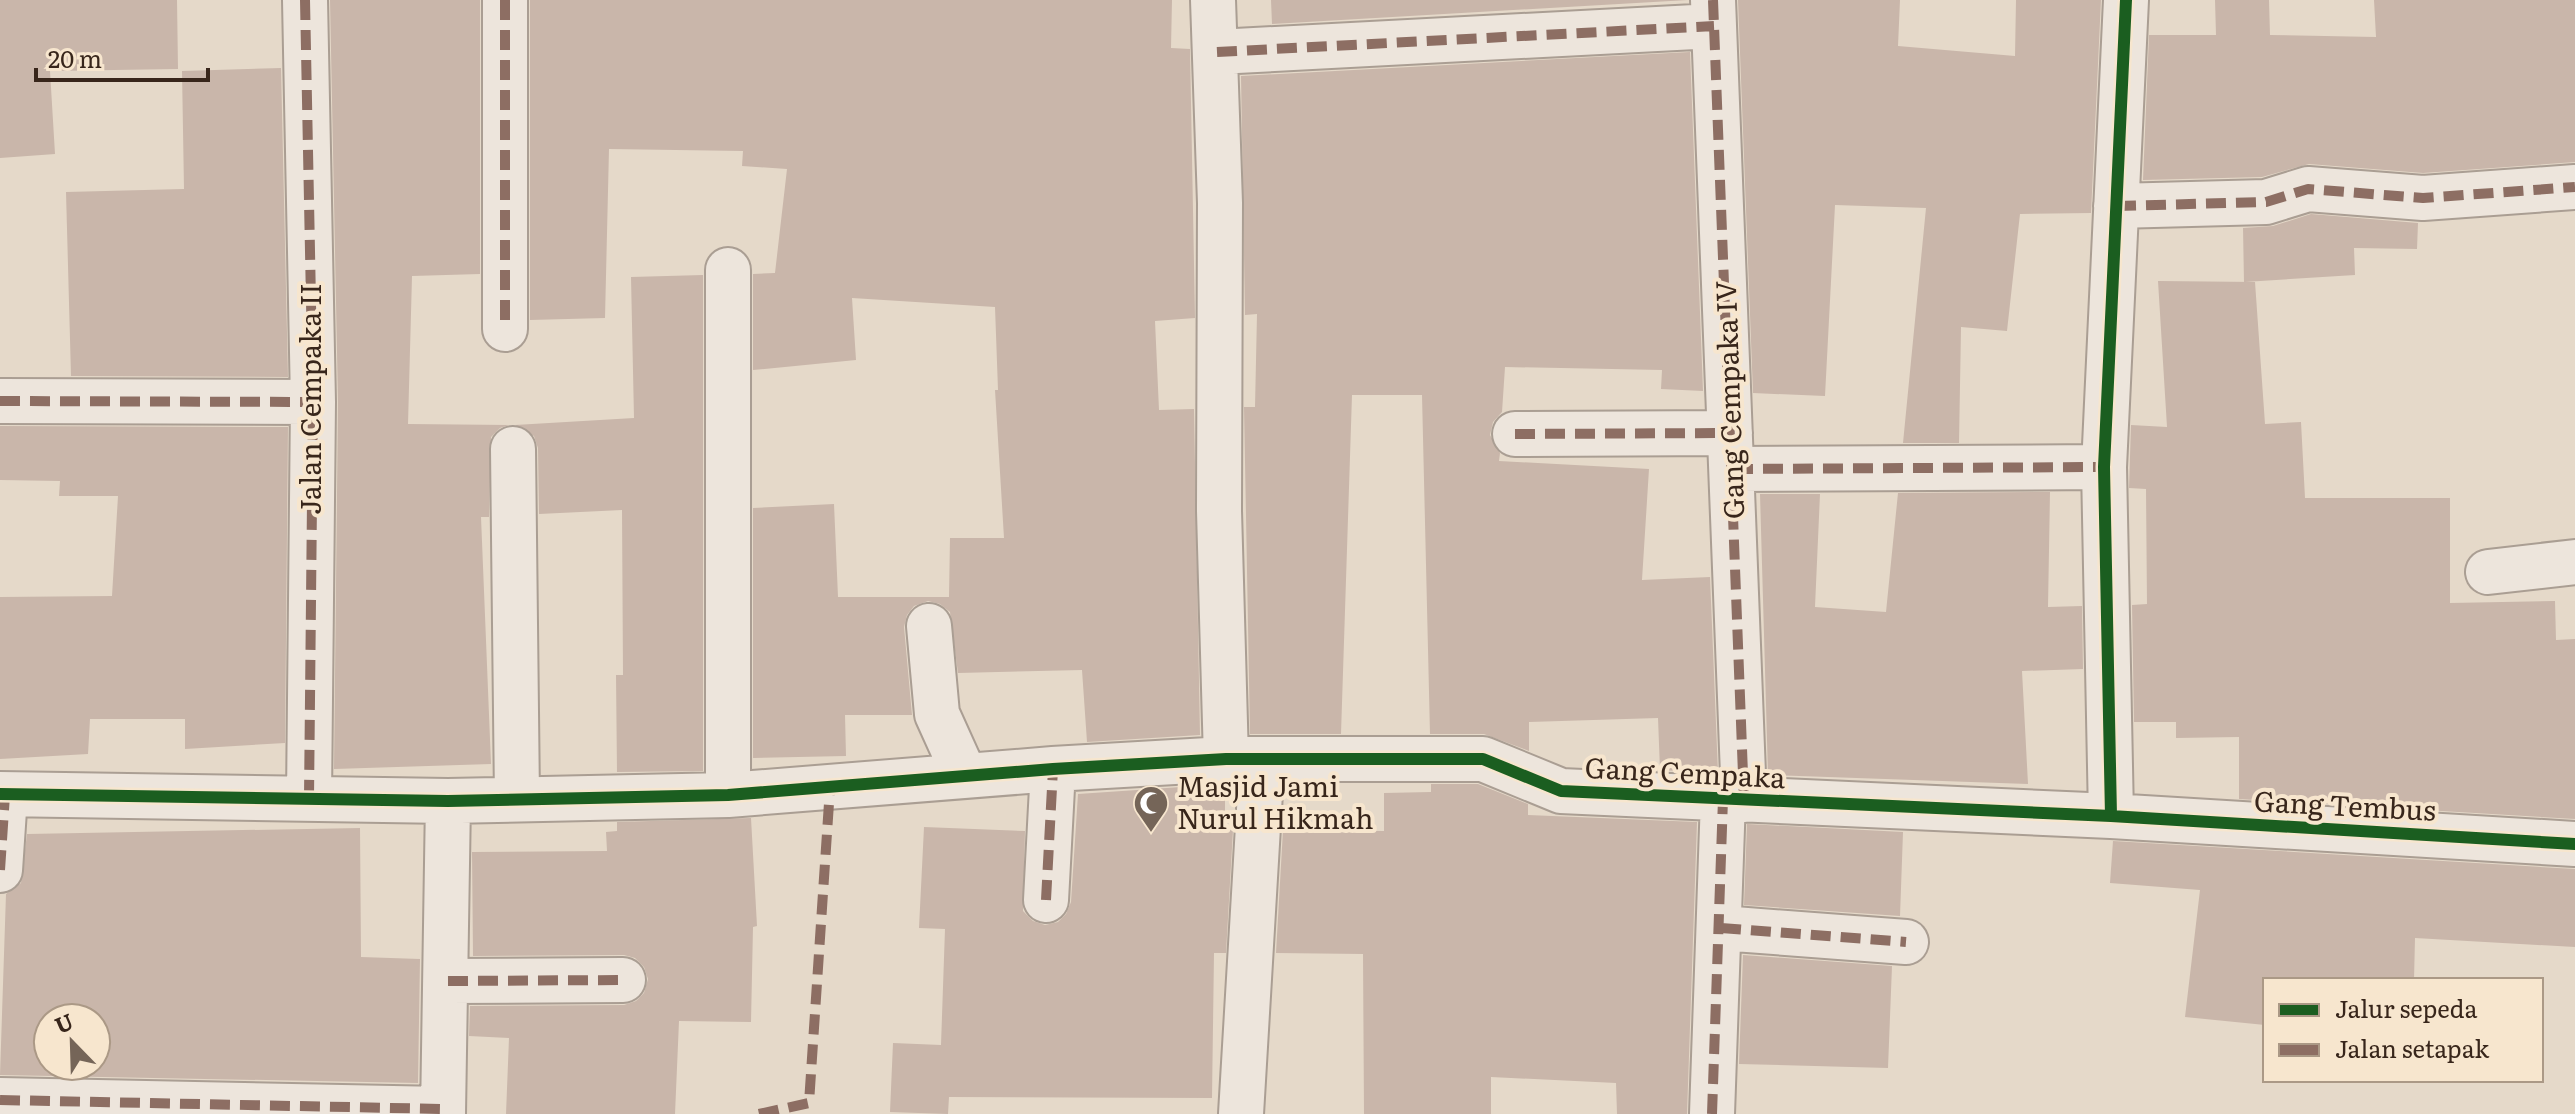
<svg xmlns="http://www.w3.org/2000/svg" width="2575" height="1114" font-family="Literata,serif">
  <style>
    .building { fill: #c9b6aa; fill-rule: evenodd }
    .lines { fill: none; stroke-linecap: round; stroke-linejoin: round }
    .minor-casing { stroke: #aa9e93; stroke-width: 48 }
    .minor { stroke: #ede5dc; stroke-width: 44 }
    .quiet { stroke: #8d6e63; stroke-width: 10; stroke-dasharray: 20 10; stroke-linecap: butt }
    .cycleway-casing { stroke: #f7e6ce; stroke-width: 17 }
    .cycleway { stroke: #1b5e20; stroke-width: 12 }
    .labels { text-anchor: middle; stroke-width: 8; stroke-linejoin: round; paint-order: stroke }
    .street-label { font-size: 28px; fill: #38261b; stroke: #f7e6ce }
    .poi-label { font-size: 28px; fill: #38261b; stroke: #f7e6ce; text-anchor: start }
  </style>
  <rect width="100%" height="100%" fill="#e5d9c9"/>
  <!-- building -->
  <path class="building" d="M0,0H177L178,69L50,71L55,154L0,158Z
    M330,0H480V274L412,276L408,424L509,425L500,428L491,437L489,517H481L491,764L334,769L338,402Z
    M530,0H1172L1171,48L1190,49L1195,318L1155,321L1159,410L1194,409L1200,735L1087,742L1082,670L958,673L950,612L940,604L928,601L914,606L907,615L904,627L912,715H845L846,756L753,758V508L834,504L838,597H949L950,538H1004L995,390H998L995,307L852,298L856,360L753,370V274L775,273L787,169L742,166L743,151L609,149L605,318L530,320Z
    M1271,0H1688L1272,24Z
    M1738,0H1900L1898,46L2015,56L2016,0H2101L2091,213L2020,214L2007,331L1961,327L1959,443H1903L1926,208L1835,205L1825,396L1753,393Z
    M2215,0H2269L2270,35L2376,37L2374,0H2575V162L2423,173L2309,164L2262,177L2143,180L2149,35H2216Z
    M1690,52L1703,391L1661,389L1662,370L1505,367L1502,412L1493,422L1490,435L1500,453L1499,461L1649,469L1642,580L1710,577L1718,773L1660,770L1658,718L1529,722V751L1484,734H1430L1422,395H1352L1341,734H1250L1244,407H1255L1257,314L1245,315L1241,76Z
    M281,68L288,377L71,376L66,192L184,189L182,71Z
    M2311,214L2418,223L2417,249L2354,248L2355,275L2244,282L2243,228L2273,226Z
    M703,275V771L617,772L616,675H623L622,510L539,514L538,448L534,436L515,425L634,418L631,277Z
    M2158,281L2255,282L2265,424L2301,422L2305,498H2450V603L2555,601L2556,640L2575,639V819L2239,799V737L2176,738V722H2134L2132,605L2147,604L2146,489L2129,488L2131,425L2167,427Z
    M0,426L288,427L285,743L185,749V719H90L88,754L0,759V597L112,596L118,496H59L60,481L0,480Z
    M2050,492L2048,607L2082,606L2083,669L2022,671L2028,784L1768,775L1760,494H1820L1815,607L1886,612L1898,493Z
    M1225,784V830H1233L1226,953H1214L1212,1098L949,1097L948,1114L890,1112L893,1043L941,1045L945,929L919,928L924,827L1025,831L1023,911L1033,921L1045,925L1058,922L1066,914L1071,902L1078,794Z
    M1431,784H1478L1528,804V815L1697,822L1687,1114H1617L1616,1083L1491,1077V1114H1364L1363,954L1276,953L1283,830L1384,831V793L1431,792Z
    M751,818L757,926L753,927L751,1022L679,1021L675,1114H506L509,1038L469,1036L470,1006L624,1005L636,1001L644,993L648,979L644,967L635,958L624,955L473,956L472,852L607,851L606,832L617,831V822Z
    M1747,824L1903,832L1900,916L1744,905Z
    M360,828L361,957L420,959L418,1083L0,1075L6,894L21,883L27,834ZM48,1018H96V1066H48Z
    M2113,841L2575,869V947L2415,938L2414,980H2265V1025L2185,1017L2200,890L2110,883Z
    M1743,955L1892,966L1888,1068L1739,1064Z"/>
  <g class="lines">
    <!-- minor casing -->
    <g class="minor-casing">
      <path id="minor" d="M305,0L313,402L309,798
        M505,0V329
        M1213,0L1220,203L1219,511L1226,759
        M1713,0L1744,800
        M1217,52L1714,26
        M2116,206L2266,202L2308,189L2423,198L2575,187
        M0,401L313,402
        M1515,434L1730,433
        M513,449L517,799
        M1733,469L2104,467
        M2488,572L2575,562
        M929,626L937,714L965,776
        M0,794L448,801L728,795L1053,769L1226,759H1483L1561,791L2111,816L2575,844
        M728,795V270
        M2111,816L2104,467L2126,0
        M0,870L5,795
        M1046,900L1053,769
        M1721,928L1906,942
        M448,981L623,980
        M0,1100L443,1109
        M443,1114L448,801
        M1241,1114L1262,759
        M1712,1114L1723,799"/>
    </g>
    <!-- minor -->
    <use href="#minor" class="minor"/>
    <!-- quiet -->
    <path class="quiet" d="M305,0L313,402L309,798
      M505,0V329
      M1713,0L1744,800
      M1217,52L1714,26
      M2116,206L2266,202L2308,189L2423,198L2575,187
      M0,401L313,402
      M1515,434L1730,433
      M1733,469L2104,467V459
      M0,870L5,795
      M1046,900L1053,769
      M1721,928L1906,942
      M448,981L623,980
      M0,1100L443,1109
      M759,1114L809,1103L830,788
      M1712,1114L1723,799"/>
    <!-- cycleway casing -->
    <g class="cycleway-casing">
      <path id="cycleway" d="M0,794L448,801L728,795L1053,769L1226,759H1483L1561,791L2111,816L2575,844
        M2111,816L2104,467L2126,0"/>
    </g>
    <!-- cycleway -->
    <use href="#cycleway" class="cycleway"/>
  </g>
  <!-- icons -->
  <defs>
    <g id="mosque-pin" transform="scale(1.8)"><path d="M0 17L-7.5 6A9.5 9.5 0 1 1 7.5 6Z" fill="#756558" stroke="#f7e6ce"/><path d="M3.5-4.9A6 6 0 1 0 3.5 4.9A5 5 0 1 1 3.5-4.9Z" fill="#fff"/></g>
  </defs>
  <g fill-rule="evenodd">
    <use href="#mosque-pin" x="1151" y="803"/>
  </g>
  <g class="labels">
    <!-- street labels -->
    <g class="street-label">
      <text transform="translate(311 399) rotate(-90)" y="10">Jalan Cempaka II</text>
      <text transform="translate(1730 400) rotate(-92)" y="10">Gang Cempaka IV</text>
      <text transform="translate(1685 773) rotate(3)" y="10">Gang Cempaka</text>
      <text transform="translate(2345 806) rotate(3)" y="10">Gang Tembus</text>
    </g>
    <!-- poi labels -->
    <g class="poi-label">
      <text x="1177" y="797">Masjid Jami<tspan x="1177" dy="32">Nurul Hikmah</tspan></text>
    </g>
  </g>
  <!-- legend -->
  <rect x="2263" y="978" width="280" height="104" fill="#f7e6ce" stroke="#ab9986" stroke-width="2"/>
  <rect x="2279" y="1004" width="40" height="12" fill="#1b5e20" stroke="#ab9986" stroke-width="2"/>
  <text x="2335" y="1018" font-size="24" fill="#38261b">Jalur sepeda</text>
  <rect x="2279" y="1044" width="40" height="12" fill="#8d6e63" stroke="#ab9986" stroke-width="2"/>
  <text x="2335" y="1058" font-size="24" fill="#38261b">Jalan setapak</text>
  <!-- north arrow -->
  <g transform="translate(72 1042) rotate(337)"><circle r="38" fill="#f7e6ce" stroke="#ab9986" stroke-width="2"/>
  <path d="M0-6L14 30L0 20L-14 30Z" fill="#756558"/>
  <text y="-12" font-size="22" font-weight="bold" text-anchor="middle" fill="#38261b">U</text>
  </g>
  <!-- scale -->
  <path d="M36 68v12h172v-12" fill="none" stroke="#38261b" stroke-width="4"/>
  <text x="48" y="68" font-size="24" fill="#38261b" stroke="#f7e6ce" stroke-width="6" paint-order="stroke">20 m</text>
</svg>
